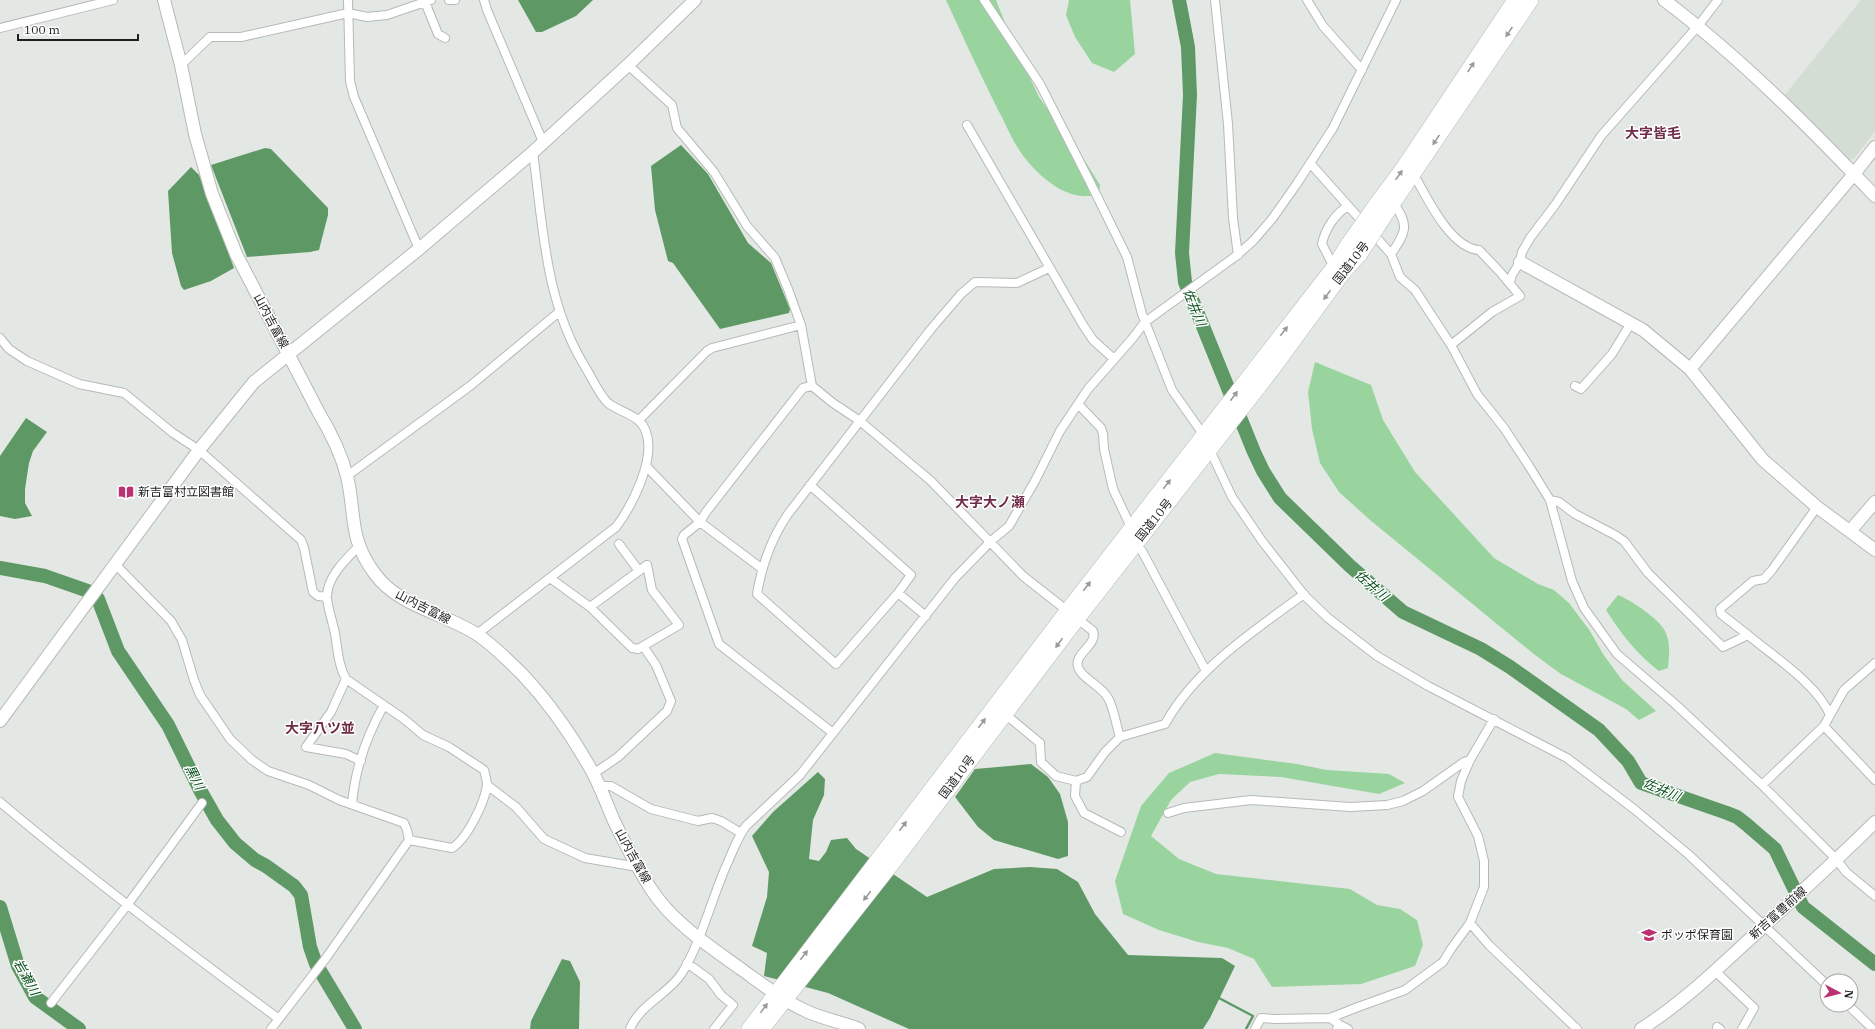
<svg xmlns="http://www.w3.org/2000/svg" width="1875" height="1029" font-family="'IBM Plex Serif','Noto Sans JP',serif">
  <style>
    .built { fill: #d3ddd4 }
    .green { fill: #99d49e }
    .water { fill: #5e9965 }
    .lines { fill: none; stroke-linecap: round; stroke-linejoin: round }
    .stream { stroke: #5e9965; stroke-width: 2.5 }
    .river { stroke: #5e9965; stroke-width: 14 }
    .street-casing { stroke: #b6bab7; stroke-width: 10 }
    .secondary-casing { stroke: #b6bab7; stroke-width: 14 }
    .highway-casing { stroke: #b6bab7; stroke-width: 16 }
    .street { stroke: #fff; stroke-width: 8 }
    .secondary { stroke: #fff; stroke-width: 12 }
    .highway { stroke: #fff; stroke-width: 15 }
    .highway-bridge-casing { stroke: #b6bab7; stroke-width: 16; stroke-linecap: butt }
    .highway-bridge { stroke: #fff; stroke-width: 15 }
    .oneway { fill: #999a99 }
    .labels { text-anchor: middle; stroke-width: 3; stroke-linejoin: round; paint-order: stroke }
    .street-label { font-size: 12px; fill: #1d1e1d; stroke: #fff }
    .poi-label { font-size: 12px; fill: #1d1e1d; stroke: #fff; text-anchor: start }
    .water-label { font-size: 13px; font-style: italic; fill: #044c19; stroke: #fff }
    .quarter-label { font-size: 14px; font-weight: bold; fill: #6f2c47; stroke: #fff }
  </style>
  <rect width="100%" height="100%" fill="#e4e8e4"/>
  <!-- built -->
  <path class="built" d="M1861,0H1875V131L1854,159L1849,160L1844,157L1784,96Z"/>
  <!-- green -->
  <path class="green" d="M946,0H996L1009,33L1039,97L1085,161L1100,185L1099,193C1069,207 1032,171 1018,148C1010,136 1005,122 998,110C980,74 963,37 946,0Z
    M1069,0H1130L1135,54L1114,72L1092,63L1075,37L1066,15Z
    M1315,362L1371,385L1383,420L1415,472L1494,558L1538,584L1554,590L1569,603L1590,631L1603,654L1622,680L1656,711L1639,720L1626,709L1561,674L1535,655L1370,520L1339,492L1320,463L1312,429L1308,392Z
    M1618,595C1631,600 1659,619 1665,631C1671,643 1669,656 1668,668L1659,671C1637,654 1621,634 1606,610Z
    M1215,753L1297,764L1327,770L1389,774L1405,783L1379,794L1281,777L1219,774L1190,782L1171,800L1151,836L1179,859L1216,874L1350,889L1377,905L1400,909L1417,920L1423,945L1415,966L1361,984L1272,987L1254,959L1228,948L1198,942L1159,930L1123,914L1115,881L1141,806L1169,773Z"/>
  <!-- water -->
  <path class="water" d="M518,0H593L576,16L542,32H536Z
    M681,145L708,174L748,243L771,263L790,309L789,313L720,329L673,263L668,261L655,210L651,166Z
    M265,148L271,149L328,208V215L319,250L310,252L247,257L211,165Z
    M191,167L199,175L234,268L211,281L184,290L181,286L172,253L168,191Z
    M26,418L47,432L33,451L29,463L25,489V503L32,516L15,519L0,516V456Z
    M1031,764L1048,777L1060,794L1068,822V856L1058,859L994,840L978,827L955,797L975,769Z
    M818,772L825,779L824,795L813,820L809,859L819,861L826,852L831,840L847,838L856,849L927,897L994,869L1030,867L1057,869L1078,882L1095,914L1128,955L1222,958L1235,966L1210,1018L1203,1029H909L828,993L764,976L767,953L752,946L767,897L769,872L752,836L773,812Z
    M562,959L570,961L580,982L579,1029H530L531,1021Z"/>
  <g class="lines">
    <!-- stream -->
    <path class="stream" d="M1217,997L1253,1016L1246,1029"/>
    <!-- river -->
    <path class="river" d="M1179,0L1188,47L1190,95L1182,253L1185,282L1254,452L1263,471L1280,498L1350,566L1403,612L1481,649L1510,667L1599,730L1628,761L1641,783L1727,813L1737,817L1746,824L1775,849L1803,907L1875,964
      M0,568L45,576L88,591L98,599L118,651L168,725L200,790L217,820L235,843L255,860L266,866L294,886L301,895L310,947L316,964L355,1029
      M0,907L18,966L35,997L79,1029"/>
    <!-- street casing -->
    <g class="street-casing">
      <path id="street" d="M348,0L350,81L354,97L419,249
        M449,0H455
        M484,0L487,10L543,142
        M984,0L1040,84L1090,182L1127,257L1142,314L1172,390L1205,437
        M1215,0L1228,124L1233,218L1238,255
        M1307,0L1323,26L1362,70
        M425,2L438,34L445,38
        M0,28L113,0
        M181,65L210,37H241L348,13L367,17L387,15L431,0
        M628,65L672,105L677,128L714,172L747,226L775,258L788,289L801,325L812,386L833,403L860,421L931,481L1023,576L1093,631C1098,645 1074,653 1078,667C1081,678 1102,686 1108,698C1114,708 1116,725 1120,737
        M967,125L1083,325L1093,340L1114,359
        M1310,163L1391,254L1400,277L1415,290L1451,345L1477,394L1504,428L1529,466L1550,500L1572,581L1584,608L1617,654L1674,703L1762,785L1837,860L1846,872L1875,896
        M1413,173C1426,196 1450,248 1479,250L1500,272L1520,296L1492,312L1451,345
        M1391,254C1407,231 1409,225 1393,202
        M1334,267L1322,244C1325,229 1335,214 1348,206
        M1510,282L1512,275L1520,262L1522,252L1530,238L1555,205L1601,136L1698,26L1718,0
        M0,338L9,349L27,361L79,384L124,393L173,433L199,450L301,540L304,548L313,592L318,596L327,597
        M812,386L803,388L706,512L700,522L684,535L682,539L719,644L833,733
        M1575,386L1581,389L1612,354L1631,323
        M1079,405L1101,428L1103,434L1104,449L1113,489L1128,521
        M639,420L707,351L712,348L801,325
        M1209,448L1232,497L1262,541L1305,596L1328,618L1377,656L1428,686L1567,758L1634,809L1688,854L1827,985
        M646,466L700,522L761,568
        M347,476L470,386L559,312
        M810,485L911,575L898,593
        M1550,500L1559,502L1575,514L1615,535L1624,541L1648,573L1723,647L1748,635L1721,614L1720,609L1753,581L1764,579L1772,570L1817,507
        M619,544L639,571
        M1142,551L1206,671
        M115,564L171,621L182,640L194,680L200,695L230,739L252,760L268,771L309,785L339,800L404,823L407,830L409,840
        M550,578L590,607L632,648L638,649L679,625L652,590L647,565L590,607
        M926,616L898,593L836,664L757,594C762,564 771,539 788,514L931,329L961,294L975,282L1017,283L1049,268
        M477,634L616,527C632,506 656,459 646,432C641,415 621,413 608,403C601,397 592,379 587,370C545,304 543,227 533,152
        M1748,635C1773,656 1817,684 1830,715L1824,726L1875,780
        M346,679L331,712L306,747L346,754L361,761
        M1005,714L1040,743L1041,762L1056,776L1076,781L1087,777L1105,752L1120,737L1165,724C1196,668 1254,631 1304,594
        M1830,715L1844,690L1875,663
        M1494,719L1470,760L1461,781L1458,797L1478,836L1484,861V887L1470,923L1489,945L1577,1029
        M593,774L618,757L667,711L671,701L656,665L643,646
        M1076,781L1075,796L1084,813L1121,832
        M487,785L516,807L544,839L585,858L638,867
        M1762,785L1824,726
        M599,786H611L651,809L698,821L712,818L721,821L741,833
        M0,802C90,878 184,949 279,1019
        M352,804C355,770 367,735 384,705
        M1168,813L1184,808L1251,800L1350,807L1387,805L1403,801L1423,791L1464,762L1470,760
        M687,963L709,979L721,995L733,1005L714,1029
        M1715,971L1754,1008L1742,1029
        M51,1003L128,904L202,803
        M1848,1005L1873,1029
        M1330,1018L1340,1025L1337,1029
        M1340,1025L1348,1029
        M1717,1027L1720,1029
        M271,1029L326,958L409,840L452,848C467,839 485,802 487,785C487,781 485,774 484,770L449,747L423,735L404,719L346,679C338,665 338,650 335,634C333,622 328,610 327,598C326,578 346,559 359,546
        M630,1029C639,1005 669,994 682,973C702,940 711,900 727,864C733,851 737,838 746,826L800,775L955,578L991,541L1009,526L1035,481L1060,431L1088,389L1132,339L1145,322L1236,256L1253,241L1272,219L1296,185L1333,128L1396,0
        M1255,1029L1261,1018L1274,1019L1330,1018L1358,1007L1405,990L1443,962L1451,949L1470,923"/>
    </g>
    <!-- secondary casing -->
    <g class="secondary-casing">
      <path id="secondary" d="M164,0L181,65L195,134L212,194L236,254L319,413C331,433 341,453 347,476C356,514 348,538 375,574C399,607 445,613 478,635C494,646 509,661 523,675C551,705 573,737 593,773C601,788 607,805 614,821C625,844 637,867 651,889C672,922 709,946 741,969C762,984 782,1000 806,1011C823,1019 842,1022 859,1029
        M1664,0C1741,58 1809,127 1875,196
        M1520,262L1643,330L1690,369L1763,460L1817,507L1875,550
        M1690,369L1854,174L1875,147
        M1851,530L1875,502
        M0,721L199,450L254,382L419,249L533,152L628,65L695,0
        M1641,1029C1687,1000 1723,963 1764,926C1801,892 1839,858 1875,822"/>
    </g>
    <!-- highway casing -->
    <g class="highway-casing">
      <path id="highway" d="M1375,206L1404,167L1515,0
        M1387,212L1531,0
        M749,1029L1068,610L1334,267L1349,243
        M762,1029L891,865L1077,619L1271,371L1342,274L1360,254"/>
    </g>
    <!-- street -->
    <use href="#street" class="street"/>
    <!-- secondary -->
    <use href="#secondary" class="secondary"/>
    <!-- highway -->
    <use href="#highway" class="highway"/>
    <!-- highway-bridge casing -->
    <g class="highway-bridge-casing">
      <path id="highway-bridge" d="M1349,243L1375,206
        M1360,254L1387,212"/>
    </g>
    <!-- highway-bridge -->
    <use href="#highway-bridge" class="highway-bridge"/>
  </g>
  <!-- one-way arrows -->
  <defs><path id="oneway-solid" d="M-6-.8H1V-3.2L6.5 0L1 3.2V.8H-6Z"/></defs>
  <g class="oneway">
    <use href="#oneway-solid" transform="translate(1509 32) rotate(124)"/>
    <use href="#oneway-solid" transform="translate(1471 67) rotate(-57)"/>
    <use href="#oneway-solid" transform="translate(1436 140) rotate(124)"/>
    <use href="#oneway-solid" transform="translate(1399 175) rotate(-55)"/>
    <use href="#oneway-solid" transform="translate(1327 295) rotate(126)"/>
    <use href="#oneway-solid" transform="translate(1284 331) rotate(-52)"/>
    <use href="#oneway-solid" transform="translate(1234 396) rotate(-53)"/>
    <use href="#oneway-solid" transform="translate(1167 484) rotate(-52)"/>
    <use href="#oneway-solid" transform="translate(1087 586) rotate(-52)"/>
    <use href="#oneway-solid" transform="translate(1059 643) rotate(126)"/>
    <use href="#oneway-solid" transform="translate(982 723) rotate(-53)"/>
    <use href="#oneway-solid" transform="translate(903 826) rotate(-53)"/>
    <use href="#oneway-solid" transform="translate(867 896) rotate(128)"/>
    <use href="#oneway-solid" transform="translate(804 955) rotate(-52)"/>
    <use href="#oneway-solid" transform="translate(764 1008) rotate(-54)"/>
  </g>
  <!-- icons -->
  <defs>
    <g id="library-bare" transform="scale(1.2)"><path d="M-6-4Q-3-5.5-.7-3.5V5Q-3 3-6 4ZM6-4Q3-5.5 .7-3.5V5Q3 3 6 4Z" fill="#ba3271" stroke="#fff" stroke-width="2.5" paint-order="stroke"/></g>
    <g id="school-bare" transform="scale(1.2)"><path d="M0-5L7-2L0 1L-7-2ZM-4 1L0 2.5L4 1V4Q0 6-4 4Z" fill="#ba3271" stroke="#fff" stroke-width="2.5" paint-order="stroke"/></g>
  </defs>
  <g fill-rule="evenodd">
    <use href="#library-bare" x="126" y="492"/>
    <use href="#school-bare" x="1649" y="935"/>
  </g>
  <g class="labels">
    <!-- street labels -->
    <g class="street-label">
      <text transform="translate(1351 263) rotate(-52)" y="4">国道10号</text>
      <text transform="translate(271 321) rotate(62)" y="4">山内吉富線</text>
      <text transform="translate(1154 520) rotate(-51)" y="4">国道10号</text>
      <text transform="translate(423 607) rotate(27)" y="4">山内吉富線</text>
      <text transform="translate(957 777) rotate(-53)" y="4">国道10号</text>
      <text transform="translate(633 856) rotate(61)" y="4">山内吉富線</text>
      <text transform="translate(1778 913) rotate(-42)" y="4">新吉富豊前線</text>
    </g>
    <!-- poi labels -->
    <g class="poi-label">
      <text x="138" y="496">新吉富村立図書館</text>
      <text x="1661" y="939">ポッポ保育園</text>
    </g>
    <!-- water labels -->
    <g class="water-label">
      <text transform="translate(1195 307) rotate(68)" y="5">佐井川</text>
      <text transform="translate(1372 585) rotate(41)" y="5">佐井川</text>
      <text transform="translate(195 777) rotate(63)" y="5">黒川</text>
      <text transform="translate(1662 789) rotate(23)" y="5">佐井川</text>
      <text transform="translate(27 977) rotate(61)" y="5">岩瀬川</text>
    </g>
    <!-- quarter labels -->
    <g class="quarter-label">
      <text x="1653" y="138">大字皆毛</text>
      <text x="990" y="507">大字大ノ瀬</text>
      <text x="320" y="733">大字八ツ並</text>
    </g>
  </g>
  <!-- north arrow -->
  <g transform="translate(1839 993) rotate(97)"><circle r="19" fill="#ffffff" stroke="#a5a5a5"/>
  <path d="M0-3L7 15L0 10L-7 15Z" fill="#ba3271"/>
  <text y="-6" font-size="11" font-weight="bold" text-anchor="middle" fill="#1d1e1d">N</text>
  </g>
  <!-- scale -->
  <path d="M18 34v6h120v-6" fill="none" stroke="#1d1e1d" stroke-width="2"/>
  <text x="24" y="34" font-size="12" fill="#1d1e1d" stroke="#ffffff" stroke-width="3" paint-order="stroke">100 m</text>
</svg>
